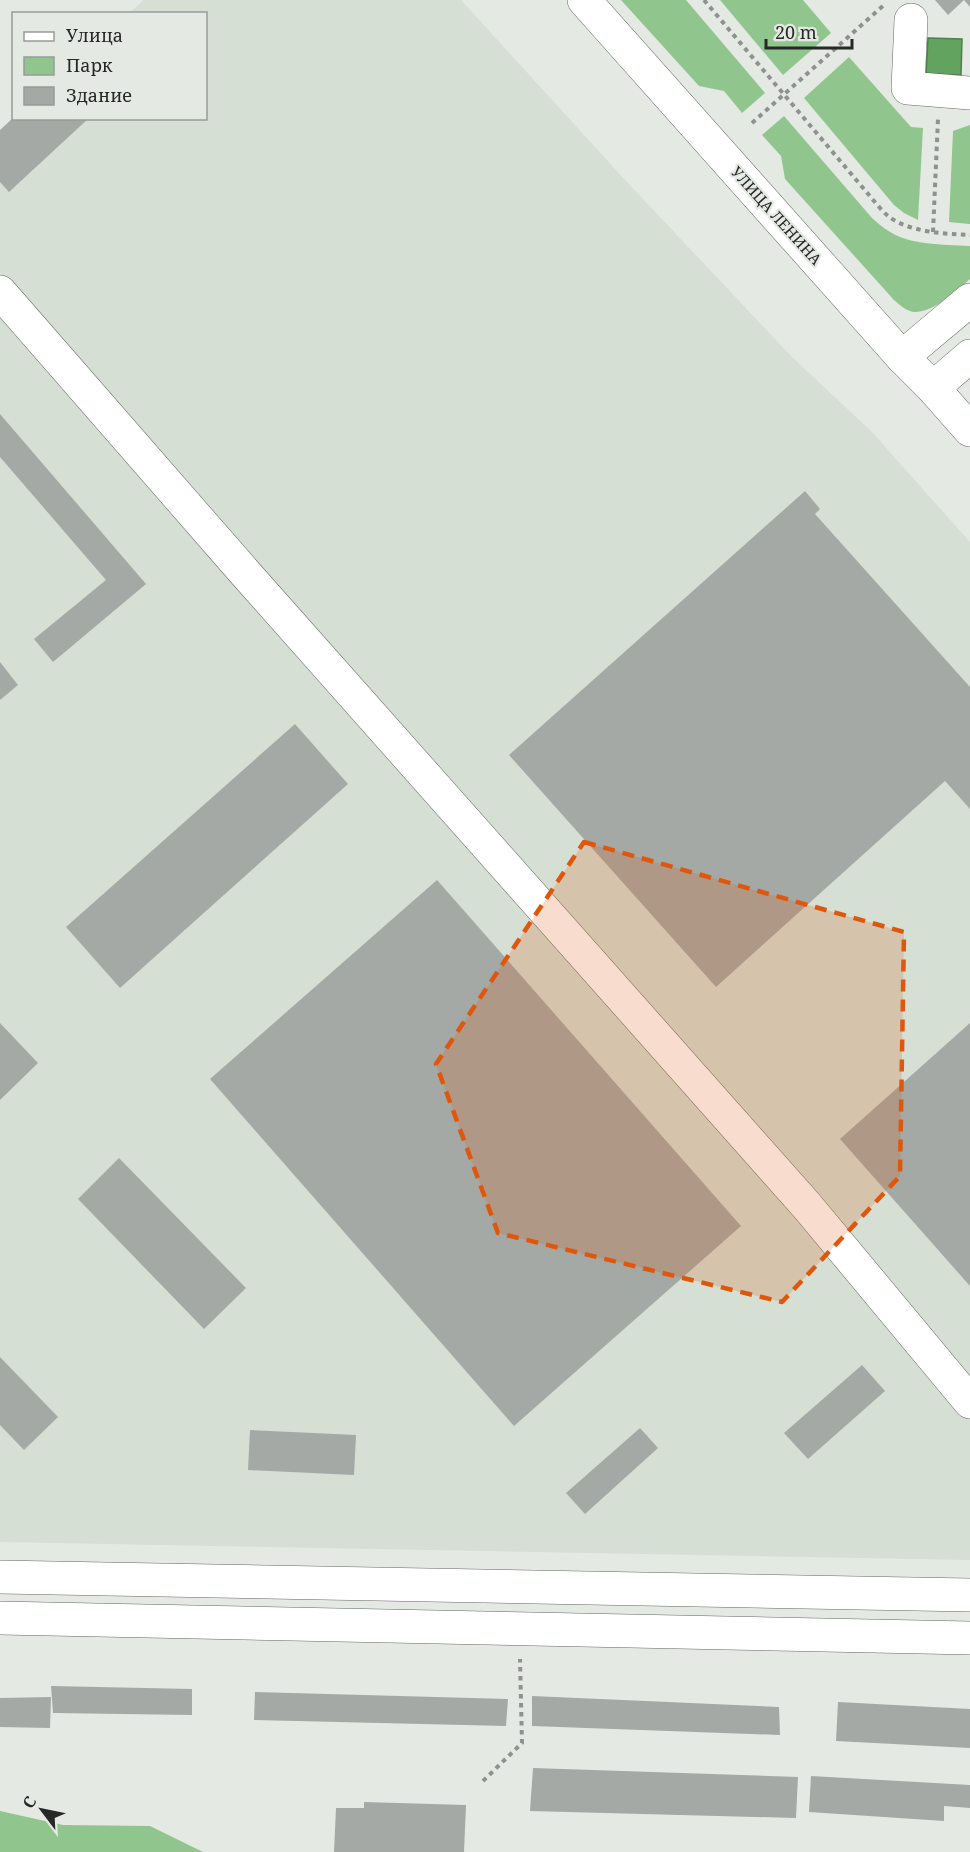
<svg xmlns="http://www.w3.org/2000/svg" width="970" height="1852" font-family="'Noto Serif',serif">
  <style>
    .built { fill: #d5dfd4 }
    .green { fill: #90c68d }
    .water { fill: #62a35f; stroke: #507e4e; stroke-width: 1.5 }
    .building { fill: #a5a9a5 }
    .lines { fill: none; stroke-linecap: round; stroke-linejoin: round }
    .minor-casing { stroke: #646864; stroke-width: 34 }
    .major-casing { stroke: #646864; stroke-width: 34 }
    .path { stroke: #8e918e; stroke-width: 4; stroke-dasharray: 4.5 4.5; stroke-linecap: butt }
    .minor { stroke: #fff; stroke-width: 33 }
    .major { stroke: #fff; stroke-width: 33 }
    .marked { fill: #de570d; fill-opacity: 0.2; stroke: #de570d; stroke-width: 4.5; stroke-dasharray: 12 8; stroke-linejoin: round }
    .labels { text-anchor: middle; stroke-width: 4.5; stroke-linejoin: round; paint-order: stroke }
    .street-label { font-size: 15px; fill: #262826; stroke: #e4e9e4 }
  </style>
  <rect width="100%" height="100%" fill="#e4e9e4"/>
  <!-- built -->
  <path class="built" d="M144,0H461L626,181L792,357L871,431L970,542V1560L0,1542V130L14,118H206V14L129,13Z"/>
  <!-- green -->
  <path class="green" d="M621,0H686L765,93L742,113L724,91L699,86Z
    M720,0H803L831,33L783,75Z
    M849,57L911,127L923,128L918,220L904,213L894,205L804,98Z
    M784,116L872,218C877,222 882,227 887,230C910,246 943,244 970,246V279C957,291 934,312 915,312C907,312 900,305 894,300L785,179L781,156L762,135Z
    M970,125V224H969L949,222L953,131Z
    M0,1811L63,1825L150,1826L203,1852H0Z"/>
  <!-- water -->
  <path class="water" d="M928,38L962,39L961,75L926,74Z"/>
  <!-- building -->
  <path class="building" d="M935,0H970V7L964,0L948,15Z
    M13,118H89L9,192L0,182V130Z
    M0,414L146,584L53,662L34,639L106,580L0,457Z
    M805,491L820,509L815,514L970,687V809L945,781L716,987L509,755Z
    M0,662L18,685L0,700Z
    M295,724L348,784L120,988L66,927Z
    M437,880L741,1226L514,1426L210,1079Z
    M0,1023L38,1063L0,1100Z
    M970,1023V1286L840,1139Z
    M119,1158L246,1288L204,1329L78,1199Z
    M0,1357L58,1417L24,1450L0,1425Z
    M862,1365L885,1391L808,1459L784,1433Z
    M640,1428L658,1448L585,1514L566,1493Z
    M250,1430L356,1435L354,1475L248,1470Z
    M51,1686L192,1689V1715L53,1713Z
    M255,1692L508,1699L506,1726L254,1720Z
    M532,1696L779,1707L780,1735L532,1726Z
    M51,1697L50,1728L0,1727V1698Z
    M838,1702L970,1709V1748L836,1741Z
    M533,1768L798,1777L796,1818L530,1811Z
    M811,1776L970,1785V1808L944,1806V1821L809,1812Z
    M364,1802L466,1805L464,1852H334L336,1808H364Z"/>
  <g class="lines">
    <!-- minor casing -->
    <g class="minor-casing">
      <path id="minor" d="M911,20L908,88L970,93
        M0,292L246,574L807,1206L970,1402
        M902,357L970,300
        M933,388L970,356
        M0,1577L970,1595
        M0,1618L970,1638"/>
    </g>
    <!-- major casing -->
    <g class="major-casing">
      <path id="major" d="M584,0L902,357L933,388L970,430"/>
    </g>
    <!-- path -->
    <path class="path" d="M704,0L869,195C875,202 881,210 888,216C908,232 945,234 970,235
      M752,123L884,5
      M933,232L938,119
      M483,1781L522,1743L520,1659"/>
    <!-- minor -->
    <use href="#minor" class="minor"/>
    <!-- major -->
    <use href="#major" class="major"/>
  </g>
  <!-- marked area -->
  <path class="marked" d="M584,842L904,932L900,1176L782,1302L498,1233L436,1064Z"/>
  <g class="labels">
    <!-- street labels -->
    <g class="street-label">
      <text transform="translate(776 216) rotate(48)" y="5">УЛИЦА ЛЕНИНА</text>
    </g>
  </g>
  <!-- legend -->
  <rect x="12" y="12" width="195" height="108" fill="#e4e9e4" stroke="#989c98" stroke-width="1.5"/>
  <rect x="24" y="32" width="30" height="9" fill="#ffffff" stroke="#989c98" stroke-width="1.5"/>
  <text x="66" y="42" font-size="18" fill="#262826">Улица</text>
  <rect x="24" y="57" width="30" height="18" fill="#90c68d" stroke="#989c98" stroke-width="1.5"/>
  <text x="66" y="72" font-size="18" fill="#262826">Парк</text>
  <rect x="24" y="87" width="30" height="18" fill="#a5a9a5" stroke="#989c98" stroke-width="1.5"/>
  <text x="66" y="102" font-size="18" fill="#262826">Здание</text>
  <!-- north arrow -->
  <g transform="translate(42 1810) rotate(302)" stroke="#e4e9e4" stroke-width="4.5" paint-order="stroke">
  <path d="M0-4.5L10 22L0 15L-10 22Z" fill="#262826"/>
  <text y="-9" font-size="16" font-weight="bold" text-anchor="middle" fill="#262826">С</text>
  </g>
  <!-- scale -->
  <path d="M766 39v9h86v-9" fill="none" stroke="#262826" stroke-width="3"/>
  <text x="775" y="39" font-size="18" fill="#262826" stroke="#e4e9e4" stroke-width="4.5" paint-order="stroke">20 m</text>
</svg>
